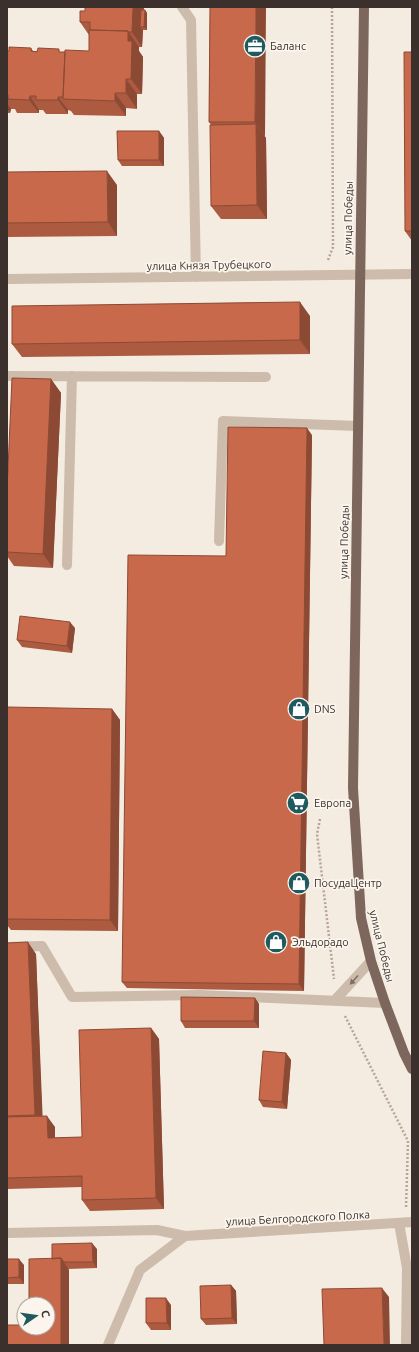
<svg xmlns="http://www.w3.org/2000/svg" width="419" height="1352" font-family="Ubuntu,sans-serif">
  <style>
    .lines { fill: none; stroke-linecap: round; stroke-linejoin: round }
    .path { stroke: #b9a596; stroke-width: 2.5; stroke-dasharray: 2 2; stroke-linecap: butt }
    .minor { stroke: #cdbbac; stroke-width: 10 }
    .major { stroke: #7d675c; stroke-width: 10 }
    .wall { fill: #ac5a40 }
    .shaded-wall { fill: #8c4a34 }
    .building { fill: #c8694b; stroke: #8c4a34 }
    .oneway { fill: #7d6f65 }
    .labels { text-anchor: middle; stroke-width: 3.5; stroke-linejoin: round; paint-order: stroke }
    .poi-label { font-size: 11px; fill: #3b302b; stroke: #fbf5ee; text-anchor: start }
    .street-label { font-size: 11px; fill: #3b302b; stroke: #fbf5ee }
  </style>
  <rect width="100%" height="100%" fill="#f4ebe1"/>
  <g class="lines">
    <!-- path -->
    <path class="path" d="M328,260L333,247L332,7
      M320,819L317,834L334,979
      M345,1016L408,1141L406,1208"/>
    <!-- minor -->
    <path class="minor" d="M182,7L191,20L196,277
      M7,279L412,274
      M7,376L266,377
      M219,541L223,421L358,426
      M67,565L72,376
      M7,947L42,946L72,997L199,995L385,1003
      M336,999L371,961
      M399,1223L407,1268L406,1345
      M7,1233L157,1230L185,1236L412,1222
      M108,1345L140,1270L185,1236"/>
    <!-- major -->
    <path class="major" d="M364,7L353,788L361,918L371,961L385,1003L404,1053L412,1069"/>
  </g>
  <!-- wall -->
  <path class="wall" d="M210,7L265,136H264L266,138L267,219H221L211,206V125L209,122Z
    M145,10L147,13V30H143L142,47H139V51L143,57L142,94H137V109L126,108V116L74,115L71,111L68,110V114H46L43,110H39V113H17L15,109H11L10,113H7V51L31,48L33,51L62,52L89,51V35L80,22Z
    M412,52V241L405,231Z
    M159,131L164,138V166H122L118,160Z
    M7,172L117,185V236L7,237Z
    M310,316V354L22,357L12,344Z
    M51,379L61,393L53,568L14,566L7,556V491Z
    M312,435L304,991L127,988L122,982L226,556Z
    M75,628L72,653L22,647L17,640Z
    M112,709L120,720L118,931L11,930L7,925V919Z
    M7,943L36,954L42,1116L55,1127V1138L82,1137L151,1028L159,1039L164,1209L90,1211L82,1200V1187L7,1189Z
    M255,998L259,1004V1028H185L181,1021Z
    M286,1053L291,1060L287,1109L263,1107L259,1100Z
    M97,1249V1268L68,1269L69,1270V1345H7L48,1328L52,1259Z
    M7,1259L24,1265V1284H7Z
    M231,1285L236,1291L237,1324L206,1325L201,1319Z
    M171,1305V1330H151L146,1323Z"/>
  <!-- shaded-wall -->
  <path class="shaded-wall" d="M133,7H144L143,27H140L143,30L142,47L132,32Z
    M256,7H266L265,136L255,122Z
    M145,10L147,13V30L144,27Z
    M128,31L139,47V51L143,57L142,94L131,79L128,41Z
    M126,79L137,94V109L126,93Z
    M115,93L126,108V116L115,101Z
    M30,96L39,110V113L29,100Z
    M58,97L68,110V114L58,100Z
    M7,104L11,109L10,113L7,108Z
    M256,124L266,138L267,219L257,205Z
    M159,131L164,138V166L159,160Z
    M107,171L117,185V236L108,222Z
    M300,302L310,316V354L300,340Z
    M51,379L61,393L53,568L43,554Z
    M307,428L312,435L304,991L299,984Z
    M70,622L75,628L72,653L67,646Z
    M112,709L120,720L118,931L110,920Z
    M28,942L36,954L43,1126L35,1115Z
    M255,998L259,1004V1028L254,1021Z
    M151,1028L159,1039L164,1209L156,1198Z
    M286,1053L291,1060L287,1109L282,1102Z
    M47,1116L55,1127V1149L48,1138Z
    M92,1243L97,1249V1268L93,1262Z
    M61,1258L69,1270V1345H61Z
    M19,1259L24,1265V1284L19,1277Z
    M231,1285L236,1291L237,1324L232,1318Z
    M382,1288L389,1297L390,1345H384Z
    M166,1298L171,1305V1330L167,1323Z"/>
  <!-- building -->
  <path class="building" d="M85,7H133L132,32H128V31L90,30V22H80V11H85Z
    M210,7H256L255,122H209Z
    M141,10H145L144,27H140Z
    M89,30L128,31V41H132L131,79H126V93H115V101L63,99L65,50L89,51Z
    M9,47L31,48V51L37,52L38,48L59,49V52H65L63,97H58V100H36V96H30L29,100L8,99V95H7V51H9Z
    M404,52H412V231H405Z
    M256,124L257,205L211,206L210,125Z
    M117,131H159V160H118Z
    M107,171L108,222L7,223V172Z
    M300,302V340L12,344V306Z
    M12,378L51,379L43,554L7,552V491Z
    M228,427L307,428L299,984L122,982L128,555L226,556Z
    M20,616L70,622L67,646L17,640Z
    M7,707L112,709L110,920L7,919Z
    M28,942L35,1115L7,1116V943Z
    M181,997L255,998L254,1021H181Z
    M151,1028L156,1198L82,1200V1176L7,1178V1117L47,1116L48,1138L82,1137L79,1030Z
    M263,1051L286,1053L282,1102L259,1100Z
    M92,1243L93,1262H64L61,1258L52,1259V1244Z
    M61,1258V1345H7V1325H24V1328H48V1304H29V1259Z
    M7,1259H19V1277L7,1278Z
    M231,1285L232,1318L201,1319L200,1286Z
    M382,1288L384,1345H324L322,1289Z
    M146,1298H166L167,1323H146Z"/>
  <!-- one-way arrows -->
  <defs><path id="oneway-solid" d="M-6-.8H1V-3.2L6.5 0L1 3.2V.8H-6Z"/></defs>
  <use class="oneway" href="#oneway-solid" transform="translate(354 980) rotate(132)"/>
  <!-- icons -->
  <defs>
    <g id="office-disc" transform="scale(1.15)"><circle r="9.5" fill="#1f5a5e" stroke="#fbf5ee"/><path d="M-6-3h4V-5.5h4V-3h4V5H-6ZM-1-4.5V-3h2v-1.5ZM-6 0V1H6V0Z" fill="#fff"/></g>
    <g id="shop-disc" transform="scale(1.15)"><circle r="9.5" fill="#1f5a5e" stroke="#fbf5ee"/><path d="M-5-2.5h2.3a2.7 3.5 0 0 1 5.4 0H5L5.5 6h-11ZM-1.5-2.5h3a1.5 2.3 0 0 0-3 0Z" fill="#fff"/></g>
    <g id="supermarket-disc" transform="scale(1.15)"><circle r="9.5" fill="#1f5a5e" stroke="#fbf5ee"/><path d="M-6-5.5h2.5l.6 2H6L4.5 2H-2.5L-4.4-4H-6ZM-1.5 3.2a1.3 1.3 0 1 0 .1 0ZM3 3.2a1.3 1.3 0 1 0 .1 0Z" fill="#fff"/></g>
  </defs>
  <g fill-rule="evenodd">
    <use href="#office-disc" x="255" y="46"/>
    <use href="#shop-disc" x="299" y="709"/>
    <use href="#supermarket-disc" x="298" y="803"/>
    <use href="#shop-disc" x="299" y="883"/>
    <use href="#shop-disc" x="276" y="942"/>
  </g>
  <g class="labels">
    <!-- poi labels -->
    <g class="poi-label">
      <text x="270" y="50">Баланс</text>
      <text x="314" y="713">DNS</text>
      <text x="314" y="807">Европа</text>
      <text x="314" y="887">ПосудаЦентр</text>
      <text x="292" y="946">Эльдорадо</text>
    </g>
    <!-- street labels -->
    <g class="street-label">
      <text transform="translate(348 218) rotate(-89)" y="4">улица Победы</text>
      <text transform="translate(209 265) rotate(-1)" y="4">улица Князя Трубецкого</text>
      <text transform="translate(344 542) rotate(-89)" y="4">улица Победы</text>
      <text transform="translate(382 946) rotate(76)" y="4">улица Победы</text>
      <text transform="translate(298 1218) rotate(-3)" y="4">улица Белгородского Полка</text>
    </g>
  </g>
  <!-- border -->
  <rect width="419" height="1352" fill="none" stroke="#3b302b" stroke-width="16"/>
  <!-- north arrow -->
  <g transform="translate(36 1316) rotate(77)"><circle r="19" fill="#fbf5ee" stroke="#aea6a0"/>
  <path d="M0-3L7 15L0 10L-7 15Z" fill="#1f5a5e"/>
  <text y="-6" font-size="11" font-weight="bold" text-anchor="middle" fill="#3b302b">С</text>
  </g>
</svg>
